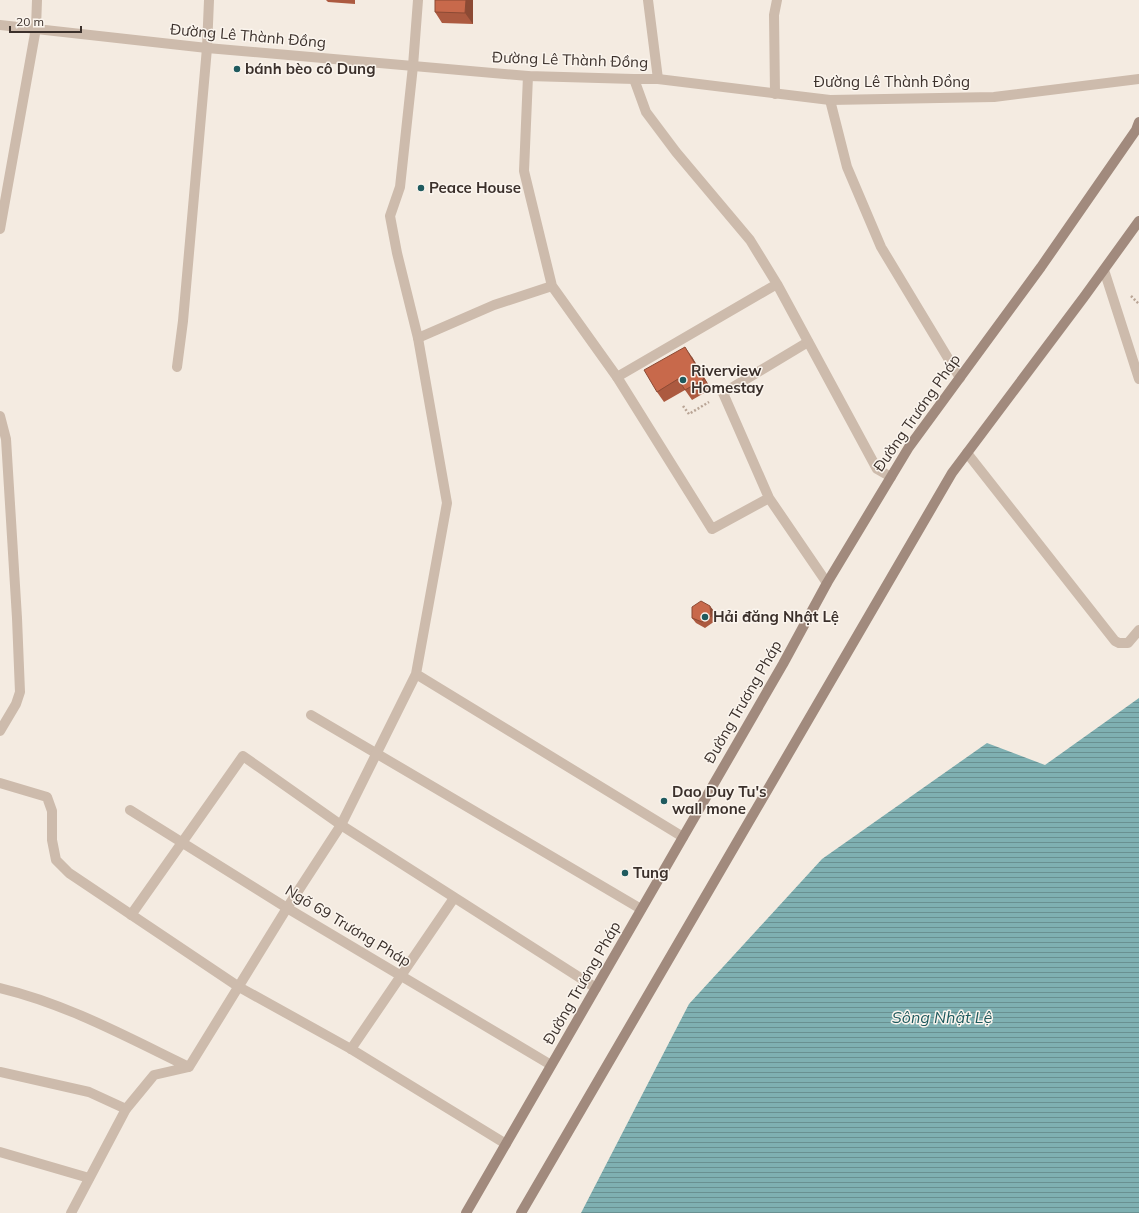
<svg xmlns="http://www.w3.org/2000/svg" width="1139" height="1213" font-family="Mulish,sans-serif">
  <style>
    .water { fill: url(#water-rules) }
    .lines { fill: none; stroke-linecap: round; stroke-linejoin: round }
    .path { stroke: #b9a596; stroke-width: 2.5; stroke-dasharray: 2 2; stroke-linecap: butt }
    .service { stroke: #cdbbac; stroke-width: 10 }
    .minor { stroke: #cdbbac; stroke-width: 10 }
    .tertiary { stroke: #cdbbac; stroke-width: 10 }
    .secondary { stroke: #a18a7d; stroke-width: 10 }
    .wall { fill: #ac5a40 }
    .shaded-wall { fill: #8c4a34 }
    .building { fill: #c8694b; stroke: #8c4a34 }
    .poi-dot { fill: #1f5a5e; stroke: #fbf5ee; stroke-width: 1.5 }
    .labels { text-anchor: middle; stroke-width: 3; stroke-linejoin: round; paint-order: stroke }
    .street-label { font-size: 15px; fill: #3b302b; stroke: #fbf5ee }
    .poi-label { font-size: 15px; font-weight: bold; fill: #3b302b; stroke: #fbf5ee; text-anchor: start }
    .water-label { font-size: 16px; font-style: italic; fill: #1f5a5e; stroke: #fbf5ee }
  </style>
  <defs>
    <pattern id="water-rules" width="6" height="5" patternUnits="userSpaceOnUse"><rect width="6" height="5" fill="#7fb0b2"/><path d="M0 2.5h6" fill="none" stroke="#699091"/></pattern>
  </defs>
  <rect width="100%" height="100%" fill="#f4ebe1"/>
  <!-- water -->
  <path class="water" d="M1139,698V1213H581L689,1004L822,859L987,743L1045,765Z"/>
  <g class="lines">
    <!-- path -->
    <path class="path" d="M1131,296L1139,304
      M683,406L689,414L709,402"/>
    <!-- service -->
    <path class="service" d="M528,76L524,171L552,286L617,377L712,529L769,498
      M1104,270L1139,379
      M418,338L494,305L552,286
      M808,342L723,393L769,498L827,583
      M967,453L1115,641L1119,643H1128L1139,630
      M311,715L641,909
      M130,810L287,908L551,1065
      M131,915L243,756L341,825L596,988
      M351,1049L454,898
      M0,1072L89,1092L126,1109
      M0,1152L89,1178"/>
    <!-- minor -->
    <path class="minor" d="M648,0L658,79
      M634,79L646,112L676,152L750,240L777,284L877,469L891,477
      M775,94L774,15L777,0
      M830,100L847,167L881,247L960,378
      M0,229L36,28L37,0
      M177,367L183,321L207,48L209,0
      M617,377L777,284
      M0,416L6,439L17,618L20,692L16,704L0,731
      M416,674L683,837
      M0,783L47,797L52,811V840L56,860L69,873L239,987L351,1049L506,1144
      M0,988C67,1004 127,1037 189,1067
      M71,1213L126,1109L154,1075L189,1067L287,908L341,825L416,674L447,503L418,338L397,253L390,216L400,187L413,66L418,0"/>
    <!-- tertiary -->
    <path class="tertiary" d="M0,25L207,48L528,76L634,79H658L830,100L994,97L1139,79"/>
    <!-- secondary -->
    <path class="secondary" d="M466,1213L783,664L827,583L909,447L1041,267L1136,130L1139,122
      M521,1213L952,473L1084,297L1139,221"/>
  </g>
  <!-- wall -->
  <path class="wall" d="M326,0H355V4L328,2Z
    M435,0H473V24L442,23L435,12Z
    M692,357L711,389L692,400L685,390L664,402L657,392Z
    M714,611L715,621L705,628L696,623L692,618Z"/>
  <!-- shaded-wall -->
  <path class="shaded-wall" d="M466,0H473V24L465,13Z
    M685,347L692,357L711,389L704,379Z
    M710,606L714,611L715,621L711,616Z"/>
  <!-- building -->
  <path class="building" d="M435,0H466L465,13L435,12Z
    M685,347L704,379L685,390L678,379L657,392L644,370Z
    M701,601L710,606L711,616L702,622L692,618V607Z"/>
  <!-- markers -->
  <g class="poi-dot">
    <circle cx="237" cy="69" r="4"/>
    <circle cx="421" cy="188" r="4"/>
    <circle cx="683" cy="380" r="4"/>
    <circle cx="705" cy="617" r="4"/>
    <circle cx="664" cy="801" r="4"/>
    <circle cx="625" cy="873" r="4"/>
  </g>
  <g class="labels">
    <!-- street labels -->
    <g class="street-label">
      <text transform="translate(248 36) rotate(5)" y="5">Đường Lê Thành Đồng</text>
      <text transform="translate(570 60) rotate(2)" y="5">Đường Lê Thành Đồng</text>
      <text x="892" y="87">Đường Lê Thành Đồng</text>
      <text transform="translate(917 413) rotate(-55)" y="5">Đường Trương Pháp</text>
      <text transform="translate(743 702) rotate(-60)" y="5">Đường Trương Pháp</text>
      <text transform="translate(348 926) rotate(31)" y="5">Ngõ 69 Trương Pháp</text>
      <text transform="translate(582 983) rotate(-60)" y="5">Đường Trương Pháp</text>
    </g>
    <!-- poi labels -->
    <g class="poi-label">
      <text x="245" y="74">bánh bèo cô Dung</text>
      <text x="429" y="193">Peace House</text>
      <text x="691" y="376">Riverview<tspan x="691" dy="17">Homestay</tspan></text>
      <text x="713" y="622">Hải đăng Nhật Lệ</text>
      <text x="672" y="797">Dao Duy Tu's<tspan x="672" dy="17">wall mone</tspan></text>
      <text x="633" y="878">Tung</text>
    </g>
    <!-- water labels -->
    <g class="water-label">
      <text x="942" y="1023">Sông Nhật Lệ</text>
    </g>
  </g>
  <!-- scale -->
  <path d="M10 26v6h71v-6" fill="none" stroke="#3b302b" stroke-width="2"/>
  <text x="16" y="26" font-size="12" fill="#3b302b" stroke="#fbf5ee" stroke-width="3" paint-order="stroke">20 m</text>
</svg>
